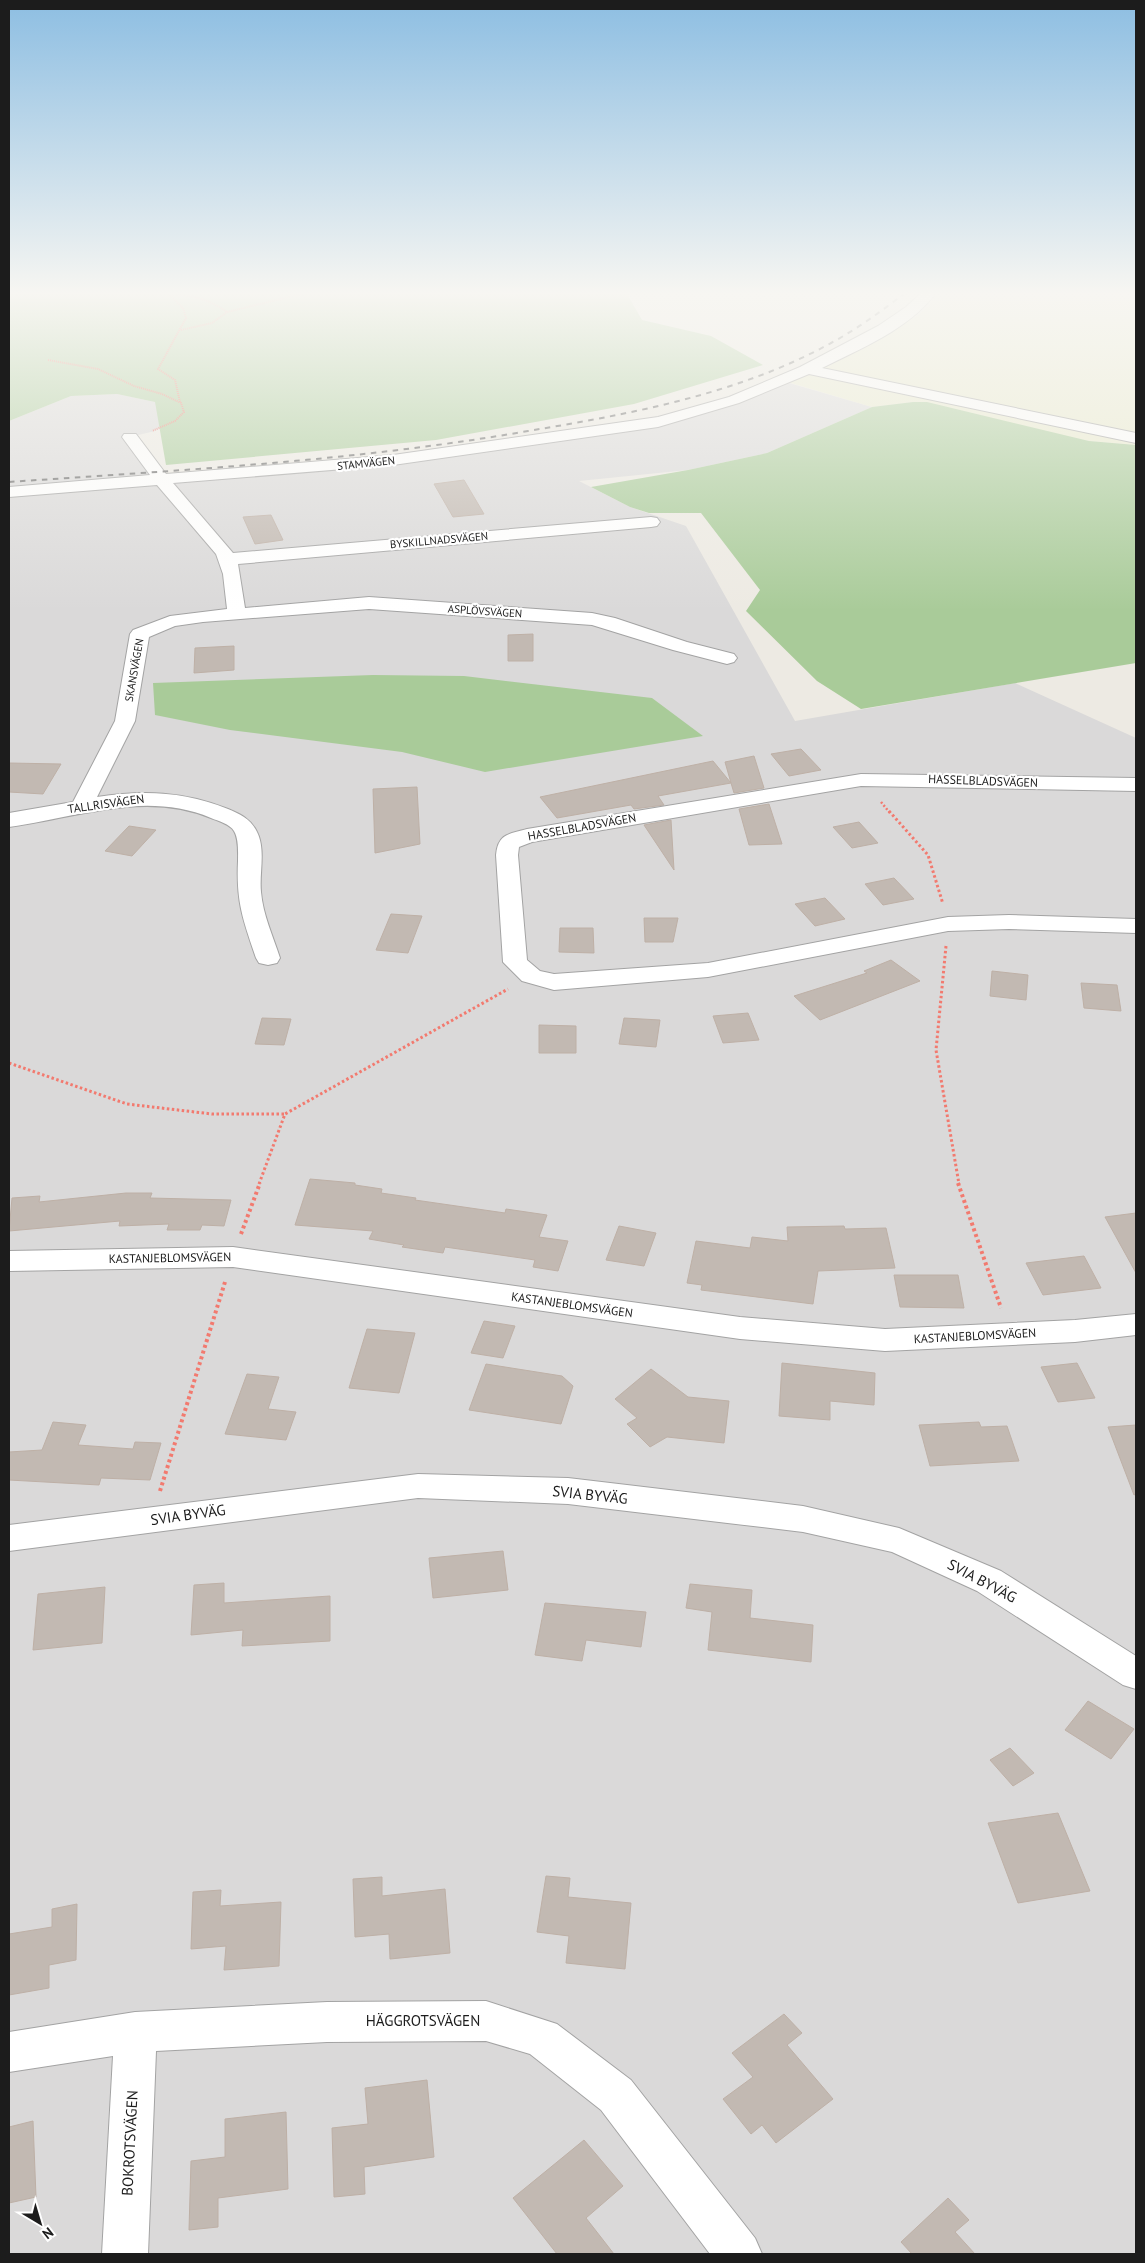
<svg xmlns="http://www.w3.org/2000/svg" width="1145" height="2263" font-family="'PT Sans',sans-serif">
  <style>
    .residential { fill: #dad9d9 }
    .farmland { fill: #eaebce }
    .forest { fill: #a9cb99 }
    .building { fill: #c2b9b2; stroke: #beb0a6 }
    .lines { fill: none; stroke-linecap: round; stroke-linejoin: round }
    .minor-casing { stroke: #a3a3a3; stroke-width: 2 }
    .path-far3 { stroke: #f27a6f; stroke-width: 2; stroke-dasharray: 1 1; stroke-linecap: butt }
    .path-far2 { stroke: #f27a6f; stroke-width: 2.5; stroke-dasharray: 2 2; stroke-linecap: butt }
    .path-far1 { stroke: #f27a6f; stroke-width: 3; stroke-dasharray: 2.5 2.5; stroke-linecap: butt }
    .path { stroke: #f27a6f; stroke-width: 4; stroke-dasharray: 3 3; stroke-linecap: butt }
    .minor { fill: #fff; fill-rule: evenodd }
    .rail { stroke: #6a6a6a; stroke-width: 2; stroke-dasharray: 5.5 5.5; stroke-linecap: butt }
    .labels { text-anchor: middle; stroke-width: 4.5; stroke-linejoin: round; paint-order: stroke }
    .far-street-label { font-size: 11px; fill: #1c1c1c; stroke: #fff }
    .street-label { font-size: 12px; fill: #1c1c1c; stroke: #fff }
    .near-street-label { font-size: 15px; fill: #1c1c1c; stroke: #fff }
  </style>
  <rect width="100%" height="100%" fill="#edeae3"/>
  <!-- residential -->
  <path class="residential" d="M782,381L872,407L767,453L688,470L579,481L630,507L686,526L795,721L1015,683L1136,738V2254H9V421L71,396L117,394L155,402L175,421L155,431L130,437L160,478L330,467L630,428Z"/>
  <!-- farmland -->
  <path class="farmland" d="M936,294H1136V445L1089,441L913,402L872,407L788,382L917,316L929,306Z"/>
  <!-- forest -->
  <path class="forest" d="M9,294H627L642,320L711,336L763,365L634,404L436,440L166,465L155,402L117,394L71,396L9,421Z
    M913,402H927L1089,441L1136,445V663L861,709L817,681L746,611L760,590L701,513H649L630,507L591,487L688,470L767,453L872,407Z
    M373,675L464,676L652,698L703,736L485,772L402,752L230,730L155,715L153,683Z"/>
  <!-- building -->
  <path class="building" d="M464,480L484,514L453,517L434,484Z
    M271,515L283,540L255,544L243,517Z
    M533,634V661H508V635Z
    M234,646V670L194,673L195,648Z
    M801,749L821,770L789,776L771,754Z
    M754,756L764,788L734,793L731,783L658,796L664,805L634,809L631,805L557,818L540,797L713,761L731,783L725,762Z
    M9,763L61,764L43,794L9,792Z
    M417,787L420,844L375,853L373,789Z
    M769,804L782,844L749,845L739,809Z
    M671,820L674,870L644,825Z
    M859,822L878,843L852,848L833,827Z
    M129,826L156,830L132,856L105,851Z
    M894,878L914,899L883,905L865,884Z
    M825,898L845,919L815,926L795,904Z
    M391,914L422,916L408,953L376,950Z
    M644,918H678L673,942H645Z
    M560,928H593L594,953L559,952Z
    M891,960L920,981L820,1020L794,996L867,973L864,971Z
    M992,971L1028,975L1026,1000L990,996Z
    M1081,983L1117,985L1121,1011L1084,1008Z
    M748,1013L759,1040L723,1043L713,1016Z
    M262,1018L291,1019L284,1045L255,1044Z
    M624,1018L660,1020L656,1047L619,1044Z
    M539,1025L576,1026V1053H539Z
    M310,1179L355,1183V1185L382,1189L381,1193L416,1198L415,1200L505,1213L506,1209L547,1215L539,1237L568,1241L558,1271L533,1267L535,1260L445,1247L443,1253L402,1247L404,1245L369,1239L373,1231L295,1225Z
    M126,1193H152L150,1198L231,1200L224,1226L202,1225L200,1230H167L169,1224L119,1226L120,1221L9,1231L12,1198L40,1196L39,1202Z
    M1136,1213V1273L1105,1217Z
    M619,1226L656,1233L644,1266L606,1260Z
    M844,1226L845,1229L886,1228L895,1268L818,1271L813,1304L701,1290L702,1285L687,1283L696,1241L750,1248L752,1237L788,1241L787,1227Z
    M1084,1256L1101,1288L1043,1295L1026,1263Z
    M894,1275H958L964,1308L900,1307Z
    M484,1321L515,1326L503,1358L471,1353Z
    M367,1329L415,1333L399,1393L349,1388Z
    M782,1363L875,1373L874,1405L830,1401V1420L779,1416Z
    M1077,1363L1095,1398L1058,1402L1041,1367Z
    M486,1364L562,1376L573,1386L561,1424L469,1410Z
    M651,1369L688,1397L729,1401L724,1443L667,1437L650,1447L627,1424L637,1418L615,1399Z
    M247,1374L279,1377L268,1409L296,1412L286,1440L225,1434Z
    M53,1422L86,1425L78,1445L133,1449L135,1442L161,1443L150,1480L101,1478L99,1485L9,1480V1452L42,1450Z
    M979,1422L981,1427L1007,1426L1019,1461L930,1466L919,1425Z
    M1136,1425V1494L1134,1495L1108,1427Z
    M503,1551L508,1590L433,1598L429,1558Z
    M224,1583V1603L330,1596V1641L242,1646L243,1630L191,1635L194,1585Z
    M690,1584L752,1590L750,1618L813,1625L811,1662L708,1650L712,1612L686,1608Z
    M105,1587L102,1643L33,1650L38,1594Z
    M545,1603L646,1612L641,1647L586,1640L582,1661L535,1655Z
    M1088,1701L1134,1729L1111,1759L1065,1730Z
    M1010,1748L1034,1773L1013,1786L990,1760Z
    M1058,1813L1090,1891L1018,1903L988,1823Z
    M546,1876L570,1878L568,1897L631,1903L625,1969L566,1963L569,1936L537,1932Z
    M382,1877V1896L445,1889L450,1953L390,1959L389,1934L355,1937L353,1879Z
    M221,1890L220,1906L281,1902L279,1966L224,1970L226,1946L191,1949L193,1892Z
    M77,1904L76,1960L49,1965V1988L9,1995V1934L52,1927V1909Z
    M784,2014L802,2033L787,2045L833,2099L776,2143L762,2125L751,2134L723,2099L753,2077L732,2053Z
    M427,2080L434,2157L364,2167L365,2194L334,2197L332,2128L368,2124L365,2088Z
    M286,2112L288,2189L218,2198V2227L189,2230L191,2161L225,2157V2119Z
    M33,2121L36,2197L9,2203V2127Z
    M584,2140L623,2186L586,2218L614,2254H557L513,2198Z
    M948,2198L969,2220L955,2232L975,2254H912L901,2242Z"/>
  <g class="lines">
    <!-- minor casing -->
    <g class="minor-casing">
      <path id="minor" d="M920,294H935C909,329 860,349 822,368L1136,433V443L809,374L739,403L658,427L393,465L173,483L233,553L651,517L657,518L660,522L657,526L651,527L238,564L245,608L369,597L592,613L615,618L687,642L734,654L737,658L734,662L727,664L673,650L592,625L369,609L203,622L175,626L149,637L135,721L97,797C143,790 184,791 228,809C240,814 251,819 257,832C266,850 259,873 261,892C263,915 273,936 280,958L277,963L268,965L259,963L256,958C243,920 236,902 238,861C238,853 239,839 234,831C230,824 218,821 211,818C145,790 76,818 9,827V813L73,802L115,721L130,634L133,630L170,616L227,609L223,574L216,554L157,485L9,497V487L150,475L122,437L124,434H136L166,474L393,455L658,417L729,397L800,367L878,326L906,307Z
        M861,774L1136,778V791L861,786L532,842L519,847L518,855L527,960L540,971L554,974L708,963L948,917L1009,915L1136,919V933L1009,929L948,931L708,977L554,990L522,981L503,962L496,855C498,834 508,834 527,829Z
        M233,1247L740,1317L885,1329L1075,1320L1136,1314V1335L1075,1342L885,1351L740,1339L233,1267L9,1271V1251Z
        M418,1474L568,1478L803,1506L899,1528L1001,1571L1136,1656V1689L1123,1685L977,1591L892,1552L803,1532L568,1504L418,1498L9,1551V1525Z
        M486,2001L557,2024L631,2080L755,2238L762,2254H710L601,2110L530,2054L486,2041L327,2042L156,2051L148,2254H102L113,2056L9,2072V2032L135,2012L327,2002Z"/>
    </g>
    <!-- path-far3 -->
    <path class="path-far3" d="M169,294C191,295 209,299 227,312L301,294
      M169,294L183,308L186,318L158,369L175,380L180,402
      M181,330L212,323L227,312
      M48,360L98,369L134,386L162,394L181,403L184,412L175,421L152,431"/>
    <!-- path-far2 -->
    <path class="path-far2" d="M881,802L890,813"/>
    <!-- path-far1 -->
    <path class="path-far1" d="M889,811L928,855L943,904
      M946,946L936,1050L959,1184
      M9,1063L127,1104L212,1114H285
      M259,1184L285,1114L508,989"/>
    <!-- path -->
    <path class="path" d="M958,1183L1001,1308
      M241,1234L260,1183
      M160,1491L225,1282"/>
    <!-- minor -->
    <use href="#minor" class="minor"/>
    <!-- rail -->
    <path class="rail" d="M9,482C182,470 356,461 528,431C630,414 739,394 831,343C857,329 880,312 904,294"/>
  </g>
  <!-- sky -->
  <linearGradient id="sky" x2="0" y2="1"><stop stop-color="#8dbee2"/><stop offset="0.48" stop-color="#f7f6f2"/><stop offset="1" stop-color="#f7f6f2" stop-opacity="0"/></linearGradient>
  <rect width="1145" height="611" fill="url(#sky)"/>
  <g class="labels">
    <!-- far-street labels -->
    <g class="far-street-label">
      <text transform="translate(366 463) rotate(-6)" y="4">STAMVÄGEN</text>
      <text transform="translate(439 540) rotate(-5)" y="4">BYSKILLNADSVÄGEN</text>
      <text transform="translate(485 611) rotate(4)" y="4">ASPLÖVSVÄGEN</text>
      <text transform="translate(134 670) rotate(-80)" y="4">SKANSVÄGEN</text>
    </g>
    <!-- street labels -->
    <g class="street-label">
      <text transform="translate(983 781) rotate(2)" y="4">HASSELBLADSVÄGEN</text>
      <text transform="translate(106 804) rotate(-8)" y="4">TALLRISVÄGEN</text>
      <text transform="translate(582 827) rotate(-10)" y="4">HASSELBLADSVÄGEN</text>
      <text transform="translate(170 1258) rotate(-1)" y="4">KASTANJEBLOMSVÄGEN</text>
      <text transform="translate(572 1305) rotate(8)" y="4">KASTANJEBLOMSVÄGEN</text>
      <text transform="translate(975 1336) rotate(-3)" y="4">KASTANJEBLOMSVÄGEN</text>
    </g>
    <!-- near-street labels -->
    <g class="near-street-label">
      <text transform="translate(590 1495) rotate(6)" y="5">SVIA BYVÄG</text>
      <text transform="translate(188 1515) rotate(-8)" y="5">SVIA BYVÄG</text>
      <text transform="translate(982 1581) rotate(28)" y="5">SVIA BYVÄG</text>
      <text x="423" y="2026">HÄGGROTSVÄGEN</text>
      <text transform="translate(130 2143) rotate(-87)" y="5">BOKROTSVÄGEN</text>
    </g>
  </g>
  <!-- border -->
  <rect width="1145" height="2263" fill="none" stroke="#1c1c1c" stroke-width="20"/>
  <!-- north arrow -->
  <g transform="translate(40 2223) rotate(142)" stroke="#ffffff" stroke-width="4" paint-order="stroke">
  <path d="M0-4L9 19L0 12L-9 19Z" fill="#1c1c1c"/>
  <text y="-8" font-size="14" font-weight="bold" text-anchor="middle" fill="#1c1c1c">N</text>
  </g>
</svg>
